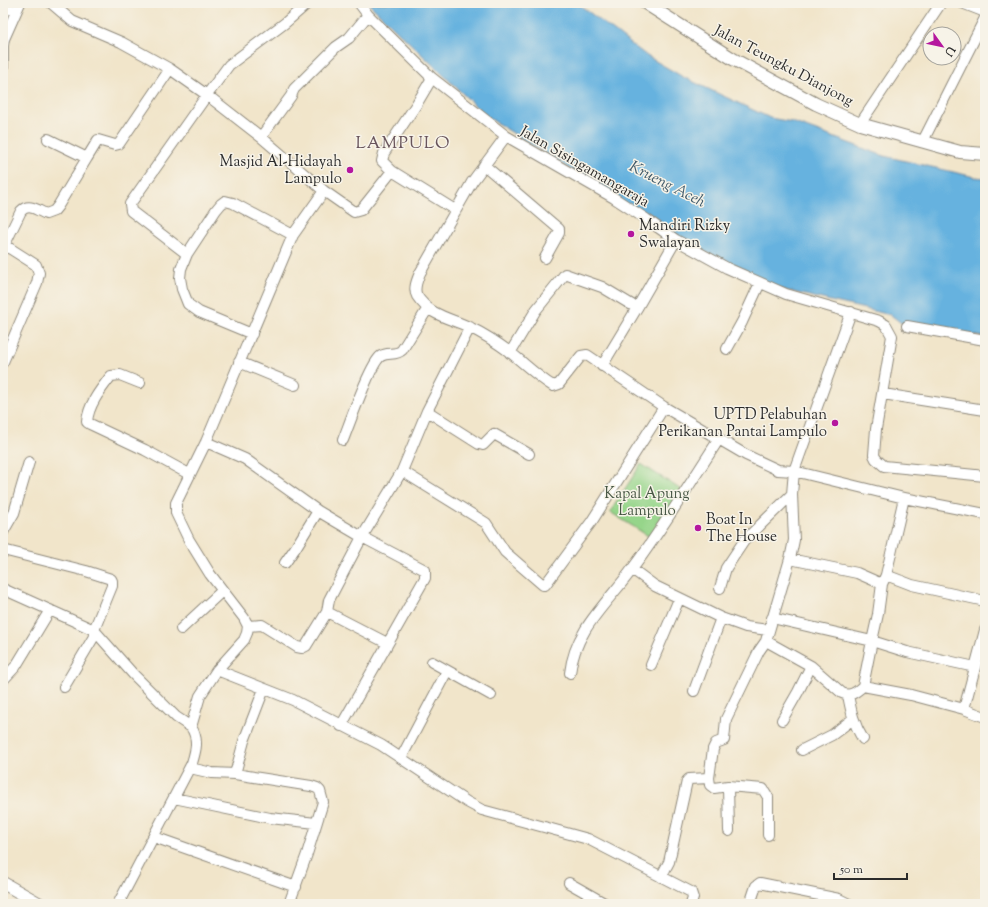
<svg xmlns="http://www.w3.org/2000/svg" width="988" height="907" font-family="'Sorts Mill Goudy',serif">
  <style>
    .green { fill: #96d58a; stroke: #60805a }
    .water { fill: #66b2df; stroke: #486e85 }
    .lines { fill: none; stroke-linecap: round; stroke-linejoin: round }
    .minor-casing { stroke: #8e887a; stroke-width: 12 }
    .tertiary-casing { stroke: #8e887a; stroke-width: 14 }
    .minor { stroke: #fff; stroke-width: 10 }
    .tertiary { stroke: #fff; stroke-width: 12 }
    .poi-dot { fill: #b5179e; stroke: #f7f3e8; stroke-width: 1.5 }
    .labels { text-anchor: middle; stroke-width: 3; stroke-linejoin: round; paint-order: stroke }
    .street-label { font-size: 15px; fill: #2b2b2b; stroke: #f7f3e8 }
    .poi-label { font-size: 15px; fill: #2b2b2b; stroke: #f7f3e8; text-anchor: end }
    .park-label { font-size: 15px; fill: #465643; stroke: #f7f3e8 }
    .water-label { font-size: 16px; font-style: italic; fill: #405a6a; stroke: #f7f3e8 }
    .quarter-label { font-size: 17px; letter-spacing: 1px; fill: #69555c; stroke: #f7f3e8 }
  </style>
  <rect width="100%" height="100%" fill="#f7f3e8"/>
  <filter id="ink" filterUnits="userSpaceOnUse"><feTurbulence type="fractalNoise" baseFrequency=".025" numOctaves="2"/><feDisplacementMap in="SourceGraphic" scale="8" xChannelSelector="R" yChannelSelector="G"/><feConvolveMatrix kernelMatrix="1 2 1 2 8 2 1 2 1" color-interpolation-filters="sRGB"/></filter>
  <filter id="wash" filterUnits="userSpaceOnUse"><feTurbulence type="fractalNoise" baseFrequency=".012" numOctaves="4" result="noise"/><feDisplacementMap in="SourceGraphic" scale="16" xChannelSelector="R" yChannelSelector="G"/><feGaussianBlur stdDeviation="0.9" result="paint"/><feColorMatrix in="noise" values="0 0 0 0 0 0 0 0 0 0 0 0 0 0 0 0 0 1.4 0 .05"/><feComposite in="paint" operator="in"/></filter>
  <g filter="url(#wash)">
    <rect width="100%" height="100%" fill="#f1e5ca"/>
    <!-- green -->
    <path class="green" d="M641,464L683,491L653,539L610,512Z"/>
    <!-- water -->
    <path class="water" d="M368,3H577L647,56L683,77L770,118L792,122L884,156L975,177L985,178V337L901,323L891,315L775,288L682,240L486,116Z"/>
  </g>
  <g filter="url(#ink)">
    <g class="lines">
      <!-- minor casing -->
      <g class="minor-casing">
        <path id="minor" d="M51,3L72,21L121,42L170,69L207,95L261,137L324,191L354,212L361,210L392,171
          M359,3L368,15L432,78L506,136L614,198L646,219L676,240L727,268L786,294L879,321L886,325L892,336L876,429L874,455L876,459L884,466L985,476
          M962,3L985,12
          M3,6L16,12
          M432,78L416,105L384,153L382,161L392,171L455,210
          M3,88V46L4,39L20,3
          M860,124L941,3
          M506,136L472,182L420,273C417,280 413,289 417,296C430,316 450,318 469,327C484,334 499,344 511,353C525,364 538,377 553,386L559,384L581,356L587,355L664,407L746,455L778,470L794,471L904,498L985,514
          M261,137L291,96L294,89L336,47L349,38L368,15
          M923,141L985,18
          M87,158L98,140L115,145L119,144L170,69
          M484,165L559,229V233L545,258
          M3,244L36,265L39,273L37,283L3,362
          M5,244L21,211C29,203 37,210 46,214L54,211L58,206L87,158L48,139
          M187,254L131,211L130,204L207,95L229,65L285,23L308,3
          M907,326L985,340
          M252,334L199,312L188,304L182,289L180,278L181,269L187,254L216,210L221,204L225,201L233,203L293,235
          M727,349L742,322L760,283
          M510,353L536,310L565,274L602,287L637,308
          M239,362L295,385
          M602,366L637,308L676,240
          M140,383L120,375L111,376C101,389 88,405 87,422L90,424L145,450L189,474
          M883,394L985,410
          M427,411L479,444L483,445L494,434L529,454
          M343,440C349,425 371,362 381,356C388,352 396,356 402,350L428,308
          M206,442L245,459L318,511L362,537L425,570V578L341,726
          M402,471L486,523L505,552L543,585H545L592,521L664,407
          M904,498L886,575L882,584L878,614L872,641L907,652L975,667
          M3,532L14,513L29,462
          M3,550L86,571L111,579L112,581V586L94,630
          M790,559L857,573L882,584
          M285,563L296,547L318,511
          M632,569L655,586L721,618L746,627L768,630
          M886,575L912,585L985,601
          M720,588L726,568L744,541L792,494
          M3,589L94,630L133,674L176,717L191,727
          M327,612L387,643
          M248,626L262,625L297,647L302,648L306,646L327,612L329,600L362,537L402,471L427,411L470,327
          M181,629L222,591
          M766,641L811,666L842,693C851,697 856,692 863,686L872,641L772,618
          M432,662L491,695
          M651,665L679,599
          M217,670L293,700L381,745L467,802L482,810L588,839L691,892L693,898L691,904
          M570,673C575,628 609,602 633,568C664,526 691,482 719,439
          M3,680L16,666L50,610
          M863,686L911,695L964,709L985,717
          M64,687L96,633
          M694,691L721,618
          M848,695C851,711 854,725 863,739
          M964,709L985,630
          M782,720L798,692L811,666
          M802,750L832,735L853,719
          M401,758L447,671
          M190,768L212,773L235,774L311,786L317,788L320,791L323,802L307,854L289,904
          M235,774L244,741L264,689
          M709,778L710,785L714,788L728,786L763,789L768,797V835
          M728,786L729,831
          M174,798L270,818L316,823
          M154,837L296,887
          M661,877L669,862L687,781L689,779L709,778L713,749L716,743L724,740L726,719L759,651L766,641L790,559L794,540L792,494L794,471L851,312
          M569,883L606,904
          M118,904L192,763C196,750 199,739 191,727L200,696L217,670L244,640L247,633L248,626L244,618L210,574L189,540L176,513V503L206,442L293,235L324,191
          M750,904L756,886L760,883L839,899L849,904"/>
      </g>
      <!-- tertiary casing -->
      <g class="tertiary-casing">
        <path id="tertiary" d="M645,3L733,59L816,104L860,124L960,152L985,154
          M3,883L40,904"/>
      </g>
      <!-- minor -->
      <use href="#minor" class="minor"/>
      <!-- tertiary -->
      <use href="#tertiary" class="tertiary"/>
    </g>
  </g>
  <!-- markers -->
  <g class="poi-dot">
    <circle cx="350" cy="170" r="4"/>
    <circle cx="631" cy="234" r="4"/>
    <circle cx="835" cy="423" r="4"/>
    <circle cx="698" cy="528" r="4"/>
  </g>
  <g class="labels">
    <!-- street labels -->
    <g class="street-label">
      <text transform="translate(784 65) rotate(28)" y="5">Jalan Teungku Dianjong</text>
      <text transform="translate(585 166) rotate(30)" y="5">Jalan Sisingamangaraja</text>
    </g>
    <!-- poi labels -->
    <g class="poi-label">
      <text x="342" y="166">Masjid Al-Hidayah<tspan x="342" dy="17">Lampulo</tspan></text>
      <text x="639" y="230" text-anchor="start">Mandiri Rizky<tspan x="639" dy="17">Swalayan</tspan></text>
      <text x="827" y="419">UPTD Pelabuhan<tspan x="827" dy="17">Perikanan Pantai Lampulo</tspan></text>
      <text x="706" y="524" text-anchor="start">Boat In<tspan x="706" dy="17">The House</tspan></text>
    </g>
    <!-- park labels -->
    <g class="park-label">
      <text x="647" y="498">Kapal Apung<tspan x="647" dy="17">Lampulo</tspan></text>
    </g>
    <!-- water labels -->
    <g class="water-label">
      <text transform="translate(668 183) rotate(27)" y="6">Krueng Aceh</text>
    </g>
    <!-- quarter labels -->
    <g class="quarter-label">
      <text x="403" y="148">LAMPULO</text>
    </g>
  </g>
  <!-- margin -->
  <rect width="988" height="907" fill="none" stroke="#f7f3e8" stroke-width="16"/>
  <!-- north arrow -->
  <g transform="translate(942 46) rotate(123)"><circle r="19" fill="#f7f3e8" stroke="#a5a39c"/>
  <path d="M0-3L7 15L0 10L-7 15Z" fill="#b5179e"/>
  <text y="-6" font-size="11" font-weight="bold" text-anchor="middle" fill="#2b2b2b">U</text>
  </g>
  <!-- scale -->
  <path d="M834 873v6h73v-6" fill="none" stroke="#2b2b2b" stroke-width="2"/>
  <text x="840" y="873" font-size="12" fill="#2b2b2b" stroke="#f7f3e8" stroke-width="3" paint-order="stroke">50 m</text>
</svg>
